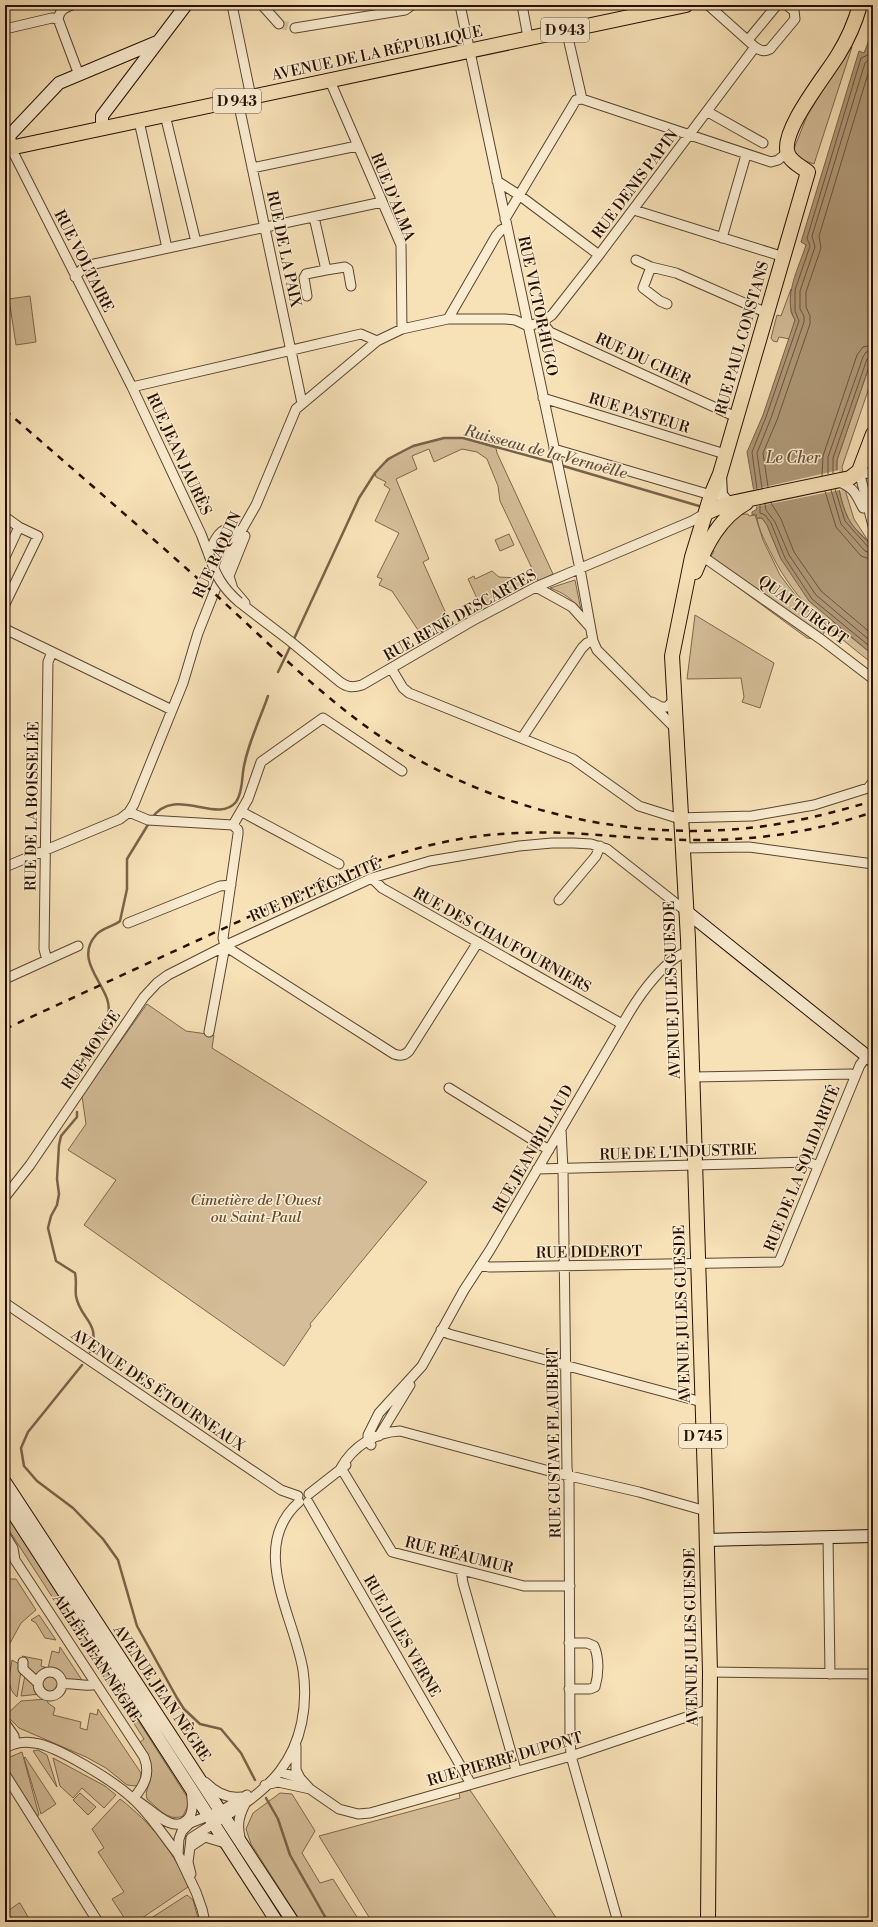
<svg xmlns="http://www.w3.org/2000/svg" width="878" height="1927" font-family="'Libre Bodoni',serif">
  <style>
    .green { fill: #d4bd98; stroke: #7e664d }
    .water { fill: #b09a79; stroke: #796249 }
    .pier { fill: #f7e1b7 }
    .lines { fill: none; stroke-linecap: round; stroke-linejoin: round }
    .shore { stroke: #6c543e; stroke-width: 1 }
    .stream { stroke: #796249; stroke-width: 2.5 }
    .street-tunnel { stroke: #d8c29c; stroke-width: 9; stroke-dasharray: 9 4.5; stroke-linecap: butt }
    .street-casing { stroke: #5b442f; stroke-width: 11 }
    .secondary-casing { stroke: #270f02; stroke-width: 14 }
    .primary-casing { stroke: #270f02; stroke-width: 16 }
    .street { stroke: #faecd0; stroke-width: 9 }
    .secondary { stroke: #faecd0; stroke-width: 12 }
    .primary { stroke: #f7e1b7; stroke-width: 14 }
    .rail { stroke: #270f02; stroke-width: 2.5; stroke-dasharray: 7 7; stroke-linecap: butt }
    .street-bridge-casing { stroke: #5b442f; stroke-width: 11; stroke-linecap: butt }
    .street-bridge { stroke: #faecd0; stroke-width: 9 }
    .labels { text-anchor: middle; stroke-width: 3; stroke-linejoin: round; paint-order: stroke }
    .shield { fill: #faecd0; stroke: #665140; stroke-width: 1 }
    .shield-label { font-size: 14px; font-weight: bold; fill: #270f02 }
    .street-label { font-size: 15px; fill: #270f02; stroke: #faecd0 }
    .park-label { font-size: 15px; font-style: italic; fill: #644c36; stroke: #faecd0 }
    .water-label { font-size: 16px; font-style: italic; fill: #654e38; stroke: #faecd0 }
  </style>
  <rect width="100%" height="100%" fill="#f7e1b7"/>
  <filter id="stains"><feTurbulence type="fractalNoise" baseFrequency=".005" numOctaves="4"/><feColorMatrix values="0 0 0 0 .2 0 0 0 0 .09 0 0 0 0 .02 0 0 0 .5 -.17"/></filter>
  <radialGradient id="worn" r=".72"><stop offset=".6" stop-color="#630" stop-opacity="0"/><stop offset="1" stop-color="#630" stop-opacity=".3"/></radialGradient>
  <!-- green -->
  <path class="green" d="M850,46L852,47L814,164L791,156L807,116Z
    M791,289V312L795,320L790,339L779,337L777,342L773,341L771,338L777,315L781,316Z
    M30,296L36,342L16,345L9,299Z
    M873,355V376L842,467L846,493L854,519L869,542C862,535 852,527 848,518C840,501 836,479 837,460Z
    M444,438H463L496,448L497,453L553,574L538,581L500,501L498,486L487,459L477,452L462,449L434,462L429,449L412,456L417,469L396,479L429,559L423,562L452,627L424,639L392,591L379,585L382,579L377,577L399,533L375,521L390,489L384,485L386,482L376,477L375,473C397,449 413,446 444,438Z
    M748,514L749,516L755,515L763,540L780,575L803,605L824,627V633L819,640L807,638L721,575L710,558L714,551L709,547L732,515Z
    M757,518H762L767,525L781,559L836,625L873,655V664C831,631 796,603 772,555C766,543 759,531 757,518Z
    M509,534L514,545L500,551L495,540Z
    M492,571L499,577L518,578L523,588L481,607L468,579L474,576L475,579Z
    M575,580L581,610C572,599 564,593 550,588Z
    M695,615L774,663L760,708L742,702L744,697L741,678L687,679Z
    M147,1004L186,1031L214,1035L212,1048L427,1182L310,1324L311,1326L284,1366L84,1225L116,1180L68,1150L86,1124L82,1096Z
    M5,1512L187,1797L189,1803L183,1816C168,1822 158,1808 147,1799C145,1791 148,1788 150,1781C154,1765 147,1755 139,1743L144,1739L5,1524Z
    M9,1579H16L36,1610L21,1623L9,1645L5,1672V1581Z
    M39,1615L56,1640L45,1638L36,1623L31,1620Z
    M60,1647L84,1683L64,1682C60,1672 52,1669 42,1673L38,1677L27,1668V1661L22,1656L42,1660L41,1666L48,1668L52,1651L59,1653Z
    M12,1660L19,1664L18,1669L21,1671L17,1697C5,1686 10,1675 12,1660Z
    M25,1675L36,1687L37,1691L40,1694L21,1696Z
    M42 1684a9 9 0 1 1 18 0a9 9 0 1 1-18 0Z
    M47,1699L48,1703L55,1708L53,1715L81,1722L80,1728L87,1730L90,1713L97,1715L98,1709L141,1773L140,1783L136,1786L127,1785L106,1768L86,1757L19,1728L6,1715L21,1701Z
    M38,1750L47,1755L57,1787L33,1751Z
    M22,1752L39,1815L35,1816L5,1767V1759Z
    M25,1757L56,1804L41,1814L24,1758Z
    M53,1758L105,1786L116,1795L104,1808L82,1788L73,1798L60,1786Z
    M470,1790L559,1922H372L319,1836L460,1798L459,1793Z
    M80,1793L96,1807L88,1815L73,1800Z
    M280,1793L292,1794L315,1831L302,1853L320,1883L333,1879L360,1922H301L251,1844L246,1829L253,1813Z
    M120,1799C150,1822 174,1851 188,1887L136,1922H127L112,1899L124,1892L98,1852L104,1848L92,1829Z
    M187,1895L193,1900L199,1922H145Z
    M19,1903H20L31,1922H11L5,1913Z"/>
  <!-- water -->
  <path class="water" d="M873,30V355L837,460C836,479 840,501 848,518C853,528 865,539 873,547V655L809,601L781,559L767,525L762,518H757L756,514L752,515V512L757,509L747,452L763,415L795,320C782,298 799,267 806,245L801,242L859,51L864,53Z"/>
  <!-- pier -->
  <path class="pier" d="M839,470L842,491L840,490L754,507L751,490Z"/>
  <g class="lines">
    <!-- shore -->
    <path class="shore" d="M833,473V458L867,359L873,356
      M828,474V457L863,357L866,352L873,351
      M822,476L823,456L857,355L863,347L873,345
      M768,487L763,453L777,420L810,324V316L806,307V292L821,248L819,236L870,67L873,65
      M762,488L757,453L771,418L804,322V316L800,309V291L815,247L812,236L865,63L873,55
      M757,489L752,452L766,417L799,321L795,311V290L810,246L807,238L861,58L868,55L873,41
      M835,489L845,521L869,548L873,549
      M831,490L841,524L865,551L873,554
      M825,491L836,527L861,556L873,560
      M771,503L781,519L794,552L821,591L873,635
      M765,504L766,510L775,522L789,555L816,595L873,643
      M760,505V513L765,515L771,523L785,558L812,599L873,649"/>
    <!-- stream -->
    <path class="stream" d="M560,465L699,506
      M293,641L359,498L375,473L388,459L413,446L444,438H463L555,463
      M278,672L291,645
      M152,818C175,785 217,825 236,802C242,794 242,781 243,772C246,748 260,719 268,696
      M77,1080C79,1053 102,1039 108,1014C115,989 71,963 96,935C103,927 113,927 120,921L127,889V859L149,823
      M77,1112V1117L61,1136L59,1145L57,1179L59,1194L57,1205L51,1216L48,1228L56,1261L75,1273C77,1281 75,1288 76,1296C80,1320 102,1322 90,1352
      M82,1365L28,1432L21,1448L24,1466L37,1481L73,1508L103,1539L118,1560L137,1626L177,1698L184,1709L200,1724L221,1729L241,1753L255,1780
      M266,1798L278,1819L290,1855L328,1922"/>
    <!-- street-tunnel -->
    <path class="street-tunnel" d="M279,24L295,28"/>
    <!-- street casing -->
    <g class="street-casing">
      <path id="street" d="M72,5C64,8 60,10 58,19L79,75
        M232,5L251,97
        M262,5L279,24
        M460,5L580,569L593,641L597,650L676,729
        M522,5L528,37
        M708,5L755,47C761,51 764,52 770,49L795,19L794,11L787,5
        M295,28L405,10L412,5
        M5,29L52,18L58,19
        M566,29L582,99
        M748,40L777,5
        M330,81L401,245L402,329
        M582,99L771,162L778,160L787,153
        M238,101L302,403
        M708,112L763,143
        M165,115L196,242
        M139,121L167,248
        M11,148L132,387L201,534L209,555
        M252,168L357,146
        M497,181L519,195L599,255
        M634,210L784,257
        M314,217L326,270L345,267L348,269L351,286
        M505,219L576,100L582,99
        M722,238L746,155
        M636,260L651,267
        M75,277L85,266L382,202
        M307,296L304,278L306,274L326,270
        M667,304L660,301L643,288L651,267L676,273L767,313
        M448,319L496,236L501,230L507,227
        M542,322L550,332L736,417
        M528,326L542,322L552,315L599,255L755,47
        M132,387L361,334L377,341
        M543,398L725,454
        M554,449L711,495
        M873,475L859,471L873,526
        M837,481C855,488 855,493 863,508
        M5,517L19,527L38,536L5,604
        M209,555C215,535 225,519 245,536L229,576L233,589L245,603
        M702,556L822,640L873,679
        M5,557L19,527
        M536,587L572,607L590,627
        M239,602L290,641L340,682C347,687 352,688 362,685L472,621L536,587L692,521L706,513
        M5,629L172,710
        M391,668L403,688L409,693L573,759L639,806L677,818L752,816L814,805L868,788L873,782
        M652,702L661,707H667L675,699
        M522,738L582,648L587,643L593,641
        M129,812L148,820L233,825
        M242,812L339,864
        M233,825L248,799L261,762L323,718L402,771
        M684,848L749,847L873,864
        M5,867L120,819L129,812L134,804L183,683L198,633L232,547L256,505L296,409L377,341L402,329L448,319H505L515,320L528,326
        M372,878L382,888L622,1024
        M559,900L596,856L600,846
        M128,923L220,886L231,885
        M225,946L394,1054C400,1056 404,1056 409,1051L478,942
        M47,960L44,949L48,662L52,652
        M5,979L78,946
        M209,1032L225,946L223,938L238,834V830L233,825
        M693,1077L850,1074L855,1075
        M449,1088L549,1150
        M561,1129L563,1170L567,1468L569,1482L570,1737L571,1756L618,1922
        M537,1169L808,1162L818,1166
        M5,1197L30,1165L144,997L157,983L168,975L233,942L372,878L430,861L519,846L552,843H574L591,844L607,849L687,912
        M480,1265L489,1267L779,1262L860,1065L867,1056
        M5,1303L281,1490L298,1496
        M441,1330L449,1334L702,1402
        M379,1436L410,1385
        M371,1445L368,1440V1435L379,1413L422,1366L464,1290L490,1250L629,1013C641,993 666,958 689,951
        M341,1468C353,1446 376,1432 400,1431L553,1472L639,1492L706,1511
        M341,1468L392,1552L524,1586H570
        M309,1494L346,1465
        M308,1502L471,1784
        M5,1535L13,1548L15,1560L144,1757C151,1774 144,1786 133,1799
        M828,1537L830,1674
        M461,1570L463,1583L516,1770
        M23,1662V1669L38,1683
        M710,1672L873,1674
        M38 1684a12 12 0 1 1 24 0a12 12 0 1 1-24 0Z
        M62,1684C74,1682 85,1688 96,1684
        M569,1689H590L595,1687C599,1674 599,1657 594,1646L587,1643H569
        M5,1723L14,1736L15,1743H10
        M296,1746V1770L300,1778
        M5,1748C14,1743 23,1741 34,1743C56,1745 115,1782 132,1798C150,1814 163,1835 178,1854
        M280,1772L300,1778L310,1789L339,1809L358,1814L370,1813L571,1756L710,1709
        M5,1774L98,1922
        M205,1782C215,1792 226,1799 241,1797
        M265,1785L278,1782L310,1789
        M139,1802C152,1810 173,1834 187,1820C195,1812 192,1799 191,1790
        M240,1837C237,1824 239,1816 245,1804
        M190,1847L191,1838C222,1818 257,1800 280,1771C302,1742 308,1705 303,1670C294,1616 248,1547 299,1502
        M191,1874L188,1862L190,1847L205,1837L225,1843
        M205,1922L202,1909L196,1892L178,1854L179,1839L182,1831L190,1823L221,1811L247,1795"/>
    </g>
    <!-- secondary casing -->
    <g class="secondary-casing">
      <path id="secondary" d="M102,129V116L186,5
        M11,148L9,136L59,83L157,42
        M720,475L721,495L727,502L737,505
        M687,912L873,1061
        M5,1482L293,1922
        M5,1501L277,1922
        M706,1540L873,1536"/>
    </g>
    <!-- primary casing -->
    <g class="primary-casing">
      <path id="primary" d="M5,149L686,5
        M706,513L726,504L850,478L859,471L873,434
        M695,572C706,545 720,517 746,503
        M708,1922L710,1672L706,1511L688,939L672,656L692,557L711,495L720,474L808,172C802,167 791,162 788,154C779,132 826,75 838,55C848,39 855,23 860,5"/>
    </g>
    <!-- street -->
    <use href="#street" class="street"/>
    <!-- secondary -->
    <use href="#secondary" class="secondary"/>
    <!-- primary -->
    <use href="#primary" class="primary"/>
    <!-- rail -->
    <path class="rail" d="M5,410C75,471 146,532 215,594C264,639 311,686 364,725C470,803 609,840 739,829C785,825 829,814 873,801
      M5,1029L329,880C389,854 451,835 518,833C576,830 634,840 692,840C754,841 815,832 873,812"/>
    <!-- street-bridge casing -->
    <g class="street-bridge-casing">
      <path id="street-bridge" d="M209,555C216,576 222,587 239,602"/>
    </g>
    <!-- street-bridge -->
    <use href="#street-bridge" class="street-bridge"/>
  </g>
  <g class="labels">
    <!-- shield labels -->
    <g class="shield">
      <rect x="541" y="18" width="48" height="24" rx="3"/>
      <rect x="213" y="89" width="48" height="24" rx="3"/>
      <rect x="679" y="1424" width="48" height="24" rx="3"/>
    </g>
    <g class="shield-label">
      <text x="565" y="35">D 943</text>
      <text x="237" y="106">D 943</text>
      <text x="703" y="1441">D 745</text>
    </g>
    <!-- street labels -->
    <g class="street-label">
      <text transform="translate(377 53) rotate(-12)" y="5">AVENUE DE LA RÉPUBLIQUE</text>
      <text transform="translate(635 184) rotate(-53)" y="5">RUE DENIS PAPIN</text>
      <text transform="translate(393 197) rotate(68)" y="5">RUE D'ALMA</text>
      <text transform="translate(284 249) rotate(78)" y="5">RUE DE LA PAIX</text>
      <text transform="translate(84 261) rotate(63)" y="5">RUE VOLTAIRE</text>
      <text transform="translate(538 306) rotate(78)" y="5">RUE VICTOR HUGO</text>
      <text transform="translate(742 338) rotate(-74)" y="5">RUE PAUL CONSTANS</text>
      <text transform="translate(643 359) rotate(25)" y="5">RUE DU CHER</text>
      <text transform="translate(639 413) rotate(17)" y="5">RUE PASTEUR</text>
      <text transform="translate(179 454) rotate(65)" y="5">RUE JEAN JAURÈS</text>
      <text transform="translate(217 555) rotate(-65)" y="5">RUE RAQUIN</text>
      <text transform="translate(803 610) rotate(36)" y="5">QUAI TURGOT</text>
      <text transform="translate(460 615) rotate(-29)" y="5">RUE RENÉ DESCARTES</text>
      <text transform="translate(32 806) rotate(-89)" y="5">RUE DE LA BOISSELÉE</text>
      <text transform="translate(315 890) rotate(-23)" y="5">RUE DE L'ÉGALITÉ</text>
      <text transform="translate(502 940) rotate(29)" y="5">RUE DES CHAUFOURNIERS</text>
      <text transform="translate(672 990) rotate(-92)" y="5">AVENUE JULES GUESDE</text>
      <text transform="translate(91 1050) rotate(-56)" y="5">RUE MONGE</text>
      <text transform="translate(533 1149) rotate(-60)" y="5">RUE JEAN BILLAUD</text>
      <text transform="translate(678 1152) rotate(-2)" y="5">RUE DE L'INDUSTRIE</text>
      <text transform="translate(802 1168) rotate(-68)" y="5">RUE DE LA SOLIDARITÉ</text>
      <text transform="translate(589 1252) rotate(-1)" y="5">RUE DIDEROT</text>
      <text transform="translate(682 1314) rotate(-92)" y="5">AVENUE JULES GUESDE</text>
      <text transform="translate(158 1390) rotate(34)" y="5">AVENUE DES ÉTOURNEAUX</text>
      <text transform="translate(554 1443) rotate(-91)" y="5">RUE GUSTAVE FLAUBERT</text>
      <text transform="translate(459 1555) rotate(14)" y="5">RUE RÉAUMUR</text>
      <text transform="translate(402 1636) rotate(60)" y="5">RUE JULES VERNE</text>
      <text transform="translate(691 1637) rotate(-91)" y="5">AVENUE JULES GUESDE</text>
      <text transform="translate(97 1658) rotate(57)" y="5">ALLÉE JEAN NÈGRE</text>
      <text transform="translate(162 1693) rotate(56)" y="5">AVENUE JEAN NÈGRE</text>
      <text transform="translate(505 1759) rotate(-16)" y="5">RUE PIERRE DUPONT</text>
    </g>
    <!-- park labels -->
    <g class="park-label">
      <text x="256" y="1205">Cimetière de l’Ouest<tspan x="256" dy="17">ou Saint-Paul</tspan></text>
    </g>
    <!-- water labels -->
    <g class="water-label">
      <text transform="translate(546 451) rotate(15)" y="6">Ruisseau de la Vernoëlle</text>
      <text x="793" y="463">Le Cher</text>
    </g>
  </g>
  <!-- margin -->
  <rect width="878" height="1927" fill="none" stroke="#f7e1b7" stroke-width="20"/>
  <rect x="6" y="6" width="866" height="1915" fill="none" stroke="#270f02" stroke-width="2"/>
  <rect x="10" y="10" width="858" height="1907" fill="none" stroke="#270f02"/>
  <rect width="100%" height="100%" filter="url(#stains)"/>
  <rect width="100%" height="100%" fill="url(#worn)"/>
</svg>
